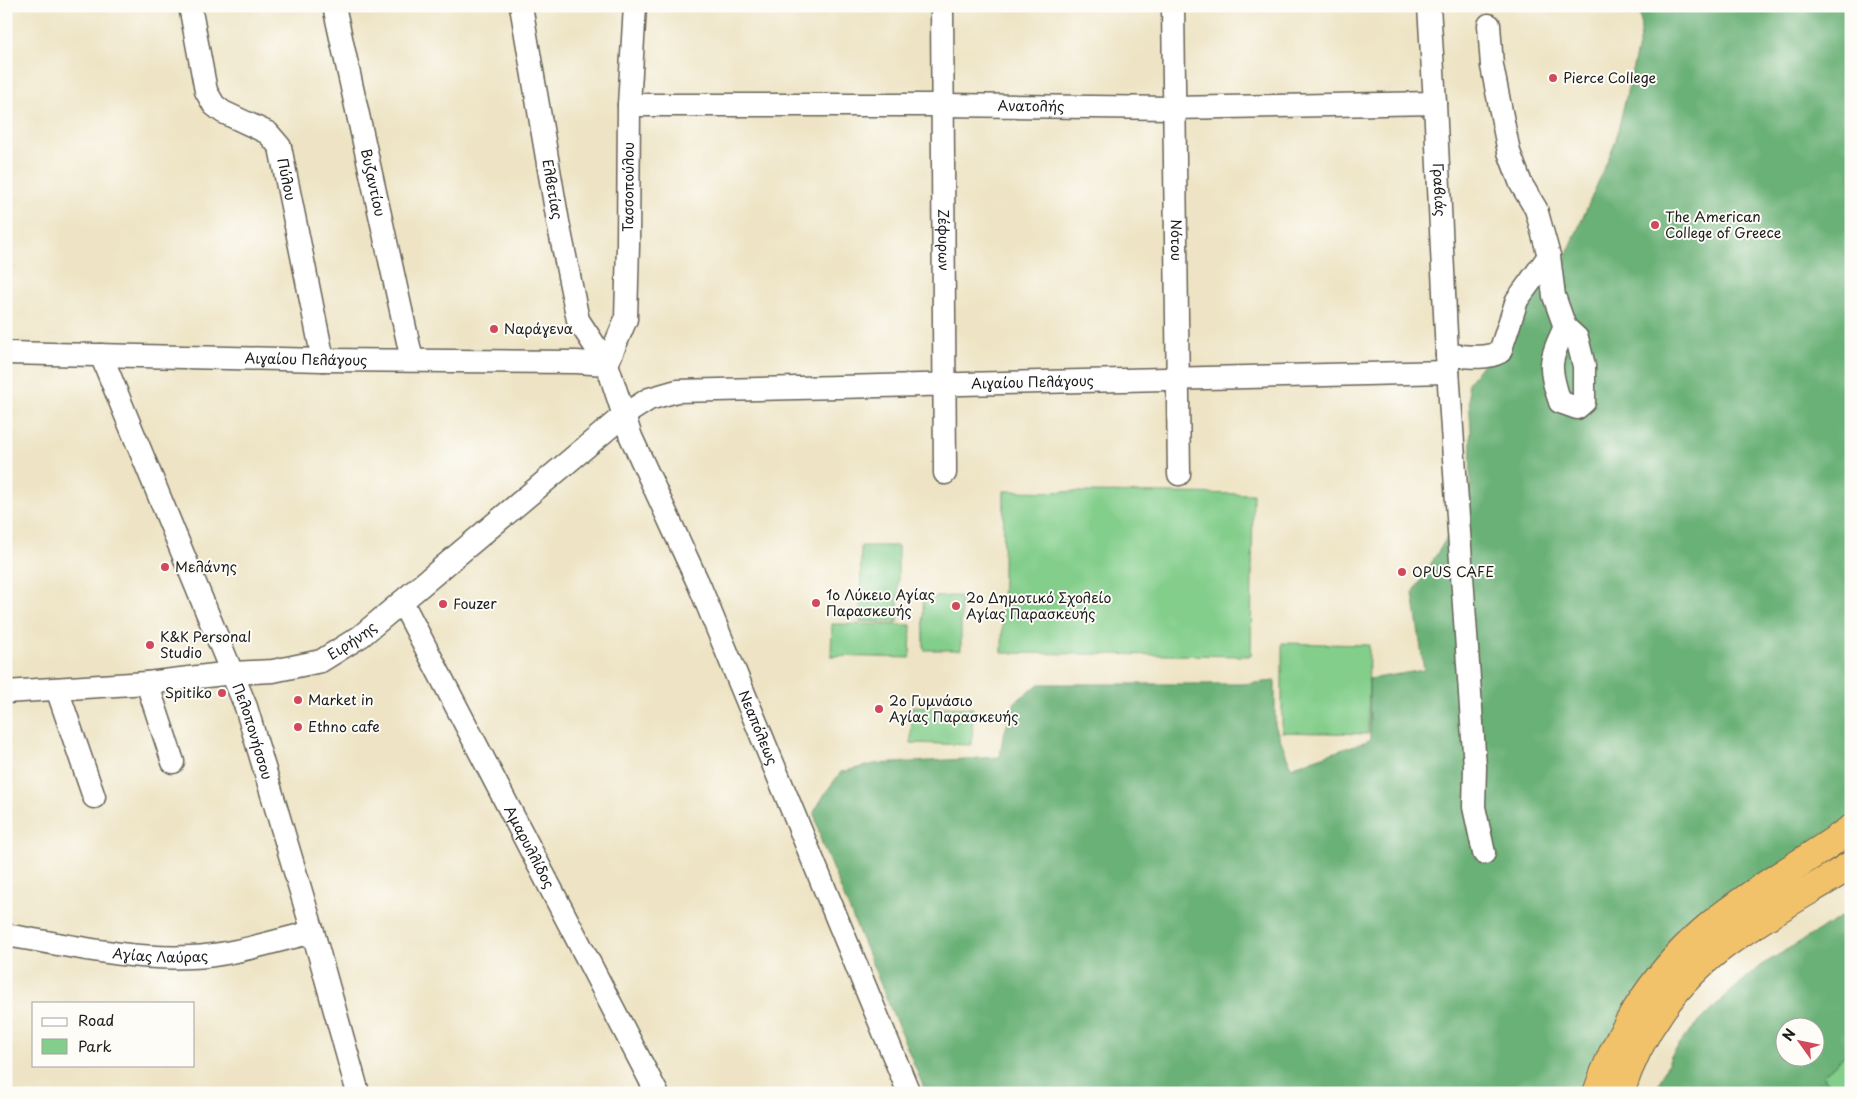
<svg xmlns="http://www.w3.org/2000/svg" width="1857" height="1099" font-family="'Playpen Sans',sans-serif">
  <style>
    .green { fill: #83ce8b; stroke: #507554 }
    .forest { fill: #6ab177; stroke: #43664a; fill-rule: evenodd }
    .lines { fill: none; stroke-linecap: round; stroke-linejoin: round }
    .minor-casing { stroke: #666257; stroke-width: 25 }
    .highway-casing { stroke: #666257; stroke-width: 30 }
    .minor { stroke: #fff; stroke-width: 22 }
    .highway { stroke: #f2c26a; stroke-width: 28 }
    .poi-dot { fill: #d1495b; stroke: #fdfcf7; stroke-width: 2 }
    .labels { text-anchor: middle; stroke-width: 4; stroke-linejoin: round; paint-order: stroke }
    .poi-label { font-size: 14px; fill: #1c1c1c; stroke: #fdfcf7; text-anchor: start }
    .street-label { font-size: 14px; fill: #1c1c1c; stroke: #fdfcf7 }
  </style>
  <rect width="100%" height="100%" fill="#fdfcf7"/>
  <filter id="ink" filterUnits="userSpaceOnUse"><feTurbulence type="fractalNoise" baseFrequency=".02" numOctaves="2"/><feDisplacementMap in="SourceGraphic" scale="10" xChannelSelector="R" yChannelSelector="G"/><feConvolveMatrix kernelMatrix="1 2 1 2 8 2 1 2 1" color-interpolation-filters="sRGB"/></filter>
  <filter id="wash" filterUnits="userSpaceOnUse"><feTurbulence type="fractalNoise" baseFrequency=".0096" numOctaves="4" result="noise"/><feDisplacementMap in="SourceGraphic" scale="20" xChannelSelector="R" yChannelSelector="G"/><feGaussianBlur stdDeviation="1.12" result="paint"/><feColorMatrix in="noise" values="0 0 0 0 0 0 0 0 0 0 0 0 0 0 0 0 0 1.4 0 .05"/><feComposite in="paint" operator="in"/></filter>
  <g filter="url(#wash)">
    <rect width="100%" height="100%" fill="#eee4c5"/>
    <!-- green -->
    <path class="green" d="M1004,491L1253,494L1251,656L1002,653Z
      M861,546H898V622H860Z
      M961,596V650H924L923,597Z
      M832,624L911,625L910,658L831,656Z
      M1282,643L1369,645L1368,734L1282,732Z
      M912,706L973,708L972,745L911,743Z
      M1851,1049V1093H1836L1823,1076Z"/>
    <!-- forest -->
    <path class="forest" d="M1640,6H1851V817L1586,1093H926L822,844L814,812L826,792L841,772L875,764L1000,757L1003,737L1015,702L1039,684H1243L1275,681V725L1291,767L1370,740L1369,679L1424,670L1413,593L1470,500L1471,430L1468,383L1565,259L1615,143L1641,33Z
      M1851,911V1049L1823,1076L1836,1093H1657L1660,1081L1671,1056L1687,1034L1729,993L1760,966ZM1784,1026H1814V1056H1784Z"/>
  </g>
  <g filter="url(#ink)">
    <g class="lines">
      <!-- minor casing -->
      <g class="minor-casing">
        <g id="minor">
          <path id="s1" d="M190,6L206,91L214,105L223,112L268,133L280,147L323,360"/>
          <path id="s2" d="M334,6L412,360"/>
          <path id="s3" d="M521,6L558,222L578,320L607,364L631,437L700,587L909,1093"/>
          <path id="s4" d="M942,6L945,473"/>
          <path id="s5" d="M1173,6L1179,474"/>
          <path id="s6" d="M1429,6L1435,103L1447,355L1475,767L1474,807L1484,853"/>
          <path d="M1489,25L1492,66L1509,152L1521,184L1536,209L1549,256L1554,296L1565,327L1577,338L1584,366V402L1577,408L1560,402C1548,366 1549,361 1565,327"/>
          <path id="s7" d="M629,105H942L1173,108L1435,103"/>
          <path id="s8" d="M6,353L323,360L576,362L607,364"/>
          <path id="s9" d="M101,355L246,707L313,932L358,1093"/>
          <path d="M1447,355C1464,356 1485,360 1500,352L1517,300L1549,256"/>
          <path id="s10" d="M607,364L626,319L628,245L629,105L635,6"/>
          <path id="s11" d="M402,602L657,1093"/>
          <path d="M147,683L173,762"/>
          <path d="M57,689L94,797"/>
          <path id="s12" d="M6,692L147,683L232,673L273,671L321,661L361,636L624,415L649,399L677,391L1448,372"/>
          <path id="s13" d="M6,935C67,945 129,960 191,957C229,956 275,941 313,932"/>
        </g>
      </g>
      <!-- highway casing -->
      <g class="highway-casing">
        <path id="highway" d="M1597,1093C1619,1027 1659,967 1713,923C1756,888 1806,861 1851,829
          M1620,1093C1639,1033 1677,979 1727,943C1766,914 1810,891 1851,865"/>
      </g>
      <!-- minor -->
      <use href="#minor" class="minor"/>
      <!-- highway -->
      <use href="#highway" class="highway"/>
    </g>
  </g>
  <!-- markers -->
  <g class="poi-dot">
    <circle cx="1553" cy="78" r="5"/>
    <circle cx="1655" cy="225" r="5"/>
    <circle cx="494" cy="329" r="5"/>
    <circle cx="165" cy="567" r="5"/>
    <circle cx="1402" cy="572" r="5"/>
    <circle cx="816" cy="603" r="5"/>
    <circle cx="443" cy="604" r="5"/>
    <circle cx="956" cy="606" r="5"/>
    <circle cx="150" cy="645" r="5"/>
    <circle cx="222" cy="693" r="5"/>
    <circle cx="298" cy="700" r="5"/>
    <circle cx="879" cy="709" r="5"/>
    <circle cx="298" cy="727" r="5"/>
  </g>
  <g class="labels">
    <!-- poi labels -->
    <g class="poi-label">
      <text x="1563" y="83">Pierce College</text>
      <text x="1665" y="222">The American<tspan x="1665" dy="16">College of Greece</tspan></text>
      <text x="504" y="334">Ναράγενα</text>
      <text x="175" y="572">Μελάνης</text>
      <text x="1412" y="577">OPUS CAFE</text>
      <text x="826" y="600">1ο Λύκειο Αγίας<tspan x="826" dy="16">Παρασκευής</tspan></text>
      <text x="966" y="603">2ο Δημοτικό Σχολείο<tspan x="966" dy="16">Αγίας Παρασκευής</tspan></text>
      <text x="453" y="609">Fouzer</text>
      <text x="160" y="642">K&amp;K Personal<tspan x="160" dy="16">Studio</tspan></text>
      <text x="212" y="698" text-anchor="end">Spitiko</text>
      <text x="308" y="705">Market in</text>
      <text x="889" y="706">2ο Γυμνάσιο<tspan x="889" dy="16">Αγίας Παρασκευής</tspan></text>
      <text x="308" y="732">Ethno cafe</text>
    </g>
    <!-- street labels -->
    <g class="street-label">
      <text dy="5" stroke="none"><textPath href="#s7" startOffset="402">Ανατολής</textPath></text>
      <text dy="5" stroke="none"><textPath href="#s1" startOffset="215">Πύλου</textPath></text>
      <text dy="5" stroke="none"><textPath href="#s2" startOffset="181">Βυζαντίου</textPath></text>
      <text dy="5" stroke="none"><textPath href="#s10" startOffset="181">Τασσοπούλου</textPath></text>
      <text dy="5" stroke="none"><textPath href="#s3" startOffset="186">Ελβετίας</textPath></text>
      <text dy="5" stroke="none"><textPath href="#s6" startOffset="184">Γραβιάς</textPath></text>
      <text dy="5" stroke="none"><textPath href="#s4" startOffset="234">Ζέφυρων</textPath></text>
      <text dy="5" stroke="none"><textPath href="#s5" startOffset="234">Νότου</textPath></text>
      <text dy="5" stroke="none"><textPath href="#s8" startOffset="300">Αιγαίου Πελάγους</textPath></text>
      <text dy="5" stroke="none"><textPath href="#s12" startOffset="1122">Αιγαίου Πελάγους</textPath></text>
      <text dy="5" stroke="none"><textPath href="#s12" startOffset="354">Ειρήνης</textPath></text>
      <text dy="5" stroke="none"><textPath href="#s3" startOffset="766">Νεαπόλεως</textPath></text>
      <text dy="5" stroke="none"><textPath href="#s9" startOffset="406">Πελοπονήσσου</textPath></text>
      <text dy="5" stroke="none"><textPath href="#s11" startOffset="276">Αμαρυλλίδος</textPath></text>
      <text dy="5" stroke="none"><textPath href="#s13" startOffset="156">Αγίας Λαύρας</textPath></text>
    </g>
  </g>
  <!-- margin -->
  <rect width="1857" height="1099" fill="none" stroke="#fdfcf7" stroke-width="25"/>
  <!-- legend -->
  <rect x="32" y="1002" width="162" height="65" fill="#fdfcf7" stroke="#a3a29f"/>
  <rect x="42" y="1018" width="25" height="8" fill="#ffffff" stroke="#a3a29f"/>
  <text x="78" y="1026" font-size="15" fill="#1c1c1c">Road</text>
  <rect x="42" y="1039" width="25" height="15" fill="#83ce8b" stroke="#a3a29f"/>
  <text x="78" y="1052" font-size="15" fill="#1c1c1c">Park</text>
  <!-- north arrow -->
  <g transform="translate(1800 1042) rotate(303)"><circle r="24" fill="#fdfcf7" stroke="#a3a29f"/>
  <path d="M0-4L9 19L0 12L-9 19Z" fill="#d1495b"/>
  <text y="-8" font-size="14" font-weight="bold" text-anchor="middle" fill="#1c1c1c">N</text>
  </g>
</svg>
